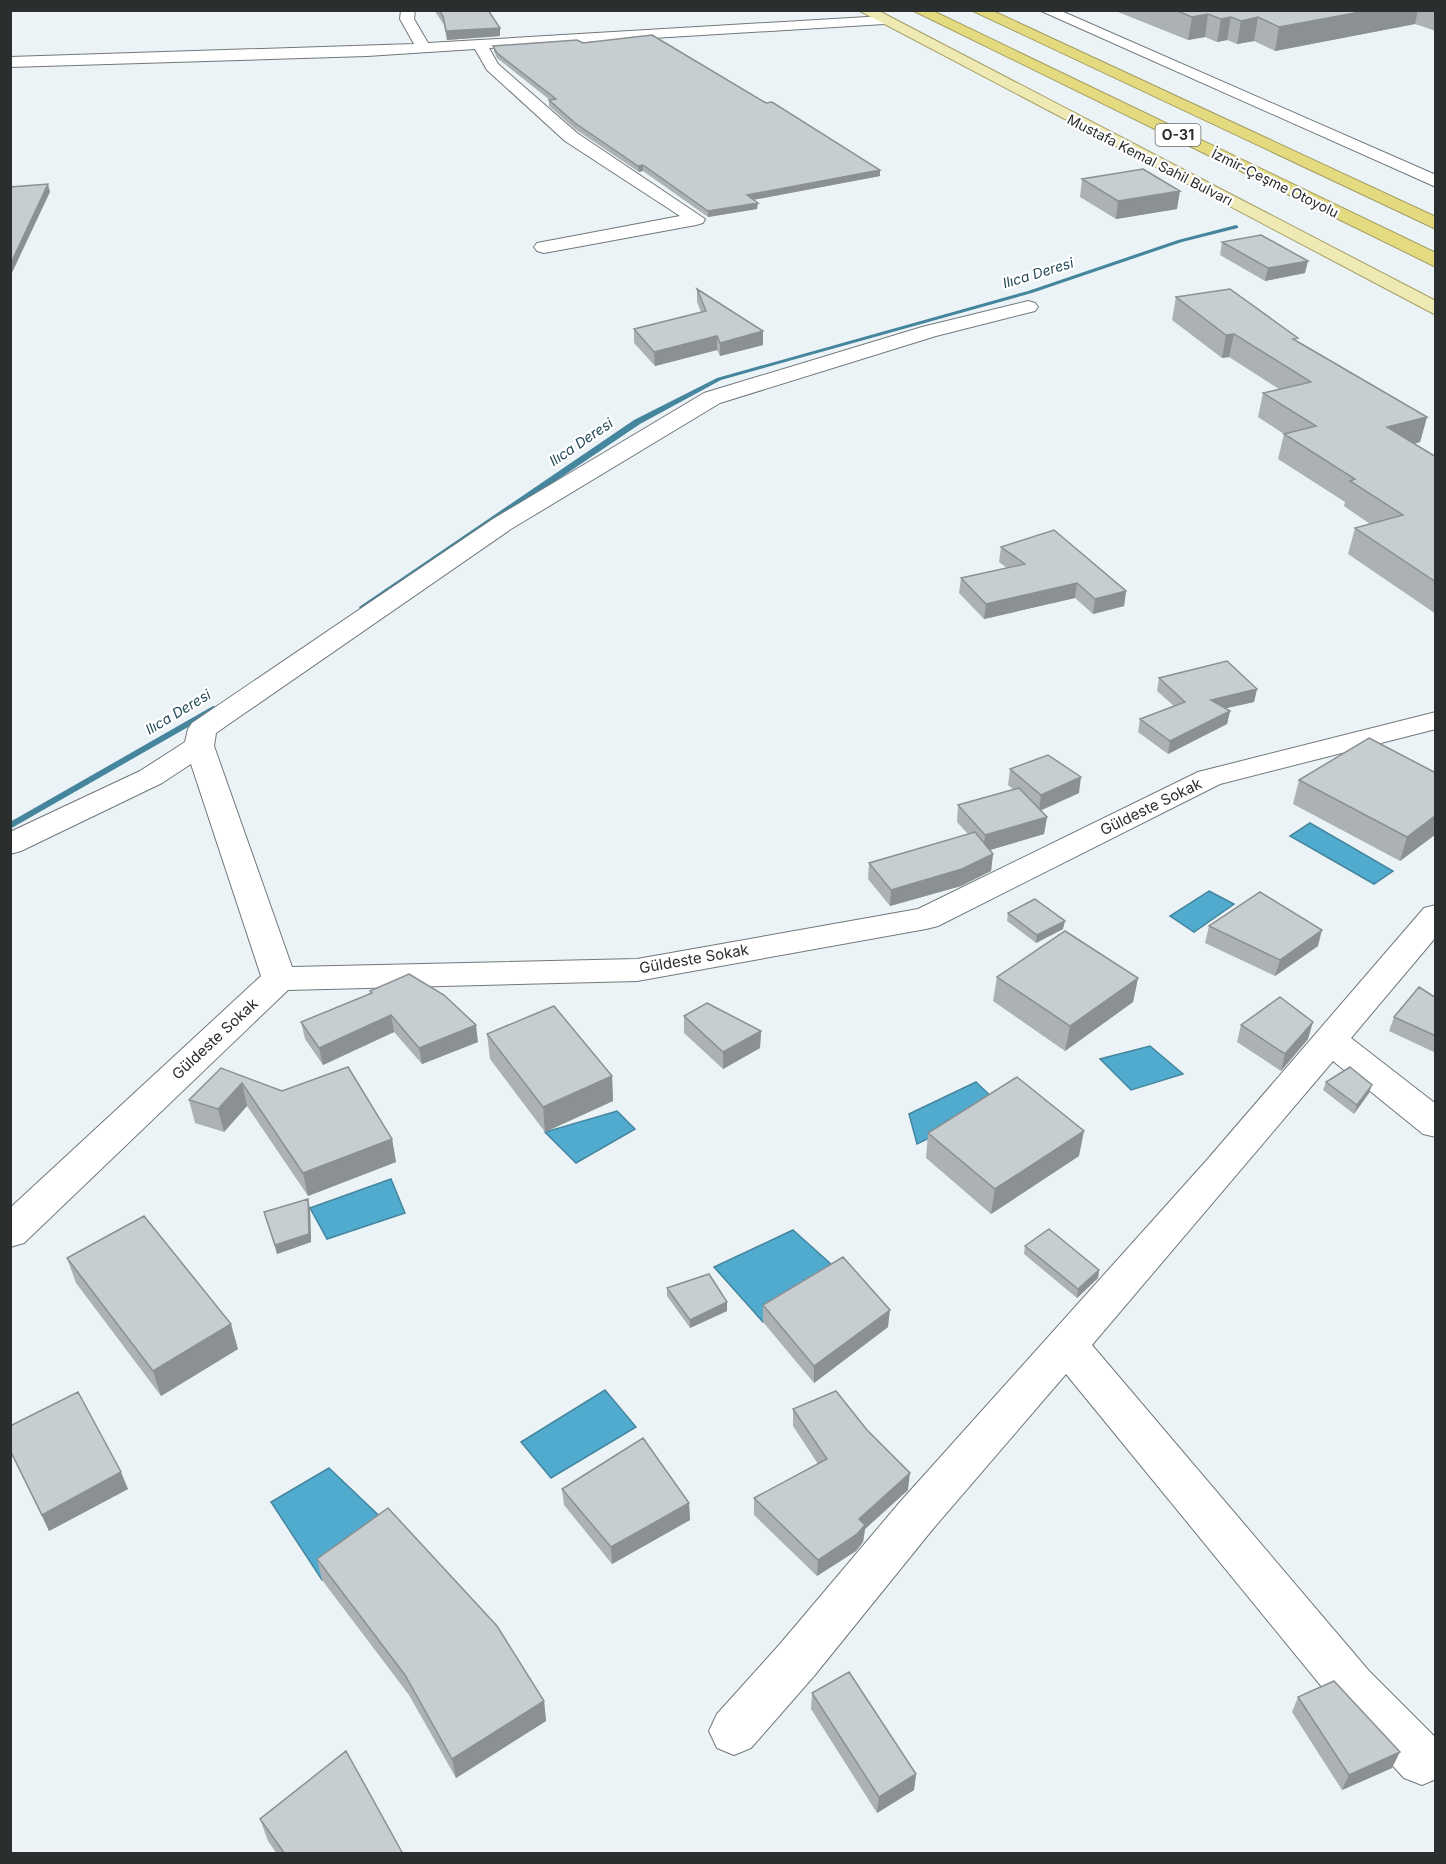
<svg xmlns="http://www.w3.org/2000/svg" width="1446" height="1864" font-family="Inter,sans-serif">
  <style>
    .water { fill: #50abce; stroke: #45869e; stroke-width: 1.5 }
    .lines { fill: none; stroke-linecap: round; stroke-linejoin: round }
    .stream { fill: #45869e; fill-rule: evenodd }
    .minor-casing { stroke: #71787b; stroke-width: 2 }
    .major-casing { stroke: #a39e64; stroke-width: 2 }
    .highway-casing { stroke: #a39e64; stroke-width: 2 }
    .minor { fill: #fff; fill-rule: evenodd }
    .major { fill: #efe9b3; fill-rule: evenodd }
    .highway { fill: #e4da80; fill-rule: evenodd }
    .wall { fill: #abb1b4 }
    .shaded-wall { fill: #8b9092 }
    .building { fill: #c7ced1; stroke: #8b9092; stroke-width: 1.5 }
    .labels { text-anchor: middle; stroke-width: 4.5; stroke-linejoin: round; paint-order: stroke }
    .shield { fill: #fff; stroke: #6b6d6d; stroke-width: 1.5 }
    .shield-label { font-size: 14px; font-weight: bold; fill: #2b2e2f }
    .far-street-label { font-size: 14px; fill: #2b2e2f; stroke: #fff }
    .far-water-label { font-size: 14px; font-style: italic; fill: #204857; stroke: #fff }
    .street-label { font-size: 15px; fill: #2b2e2f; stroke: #fff }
  </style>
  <rect width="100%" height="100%" fill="#ecf3f7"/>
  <!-- water -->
  <path class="water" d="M1310,823L1393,871L1374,884L1290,836Z
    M1209,891L1234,904L1194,932L1170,916Z
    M1150,1046L1183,1074L1131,1090L1100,1059Z
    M976,1082L999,1104L917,1144L909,1114Z
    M617,1111L635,1129L576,1163L545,1132Z
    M391,1179L405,1213L327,1239L310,1208Z
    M793,1230L842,1274L763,1322L714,1267Z
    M605,1390L636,1427L551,1478L521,1442Z
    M329,1468L393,1529L322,1580L271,1502Z"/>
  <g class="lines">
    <!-- stream -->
    <path class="stream" d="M1236,225L1238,226V228L1182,242L1032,293L721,380L640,424L366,609H360L359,607L634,420L717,378L1028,291L1178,240Z
      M213,706L216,707L218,709L216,711L10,829V822Z"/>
    <!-- minor casing -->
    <g class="minor-casing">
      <path id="minor" d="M401,10H415L414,19L428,43L884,16L891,20L884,24L489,48L498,64L577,133L705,219L703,223L696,225L544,253L537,251L534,247L537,243L680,216L565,141L487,70L475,49L367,56L10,67V57L414,44L400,19Z
        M1039,10H1059L1436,175V187Z
        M1028,301L1035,303L1038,307L1035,311L936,336L720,403L511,529L216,733L214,746L292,967L637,959L918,909L1198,772L1436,712V729L1220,784L938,926L926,929L637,981L288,990L24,1243L10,1247V1208L261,976L191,764L162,783L21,851L10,854V832L140,771L185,742L188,729L192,723L493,519L704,393L922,327Z
        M1436,905V937L1351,1038L1436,1104V1137L1423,1134L1333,1061L1092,1345L1369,1671L1436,1738V1779L1422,1785L1404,1778L1335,1703L1066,1374L932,1530L814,1676L751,1748L734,1755L717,1748L709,1731L717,1714L780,1644L900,1502L1206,1161L1424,908Z"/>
    </g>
    <!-- major casing -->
    <g class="major-casing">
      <path id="major" d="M858,10H877L1436,301V315Z"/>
    </g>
    <!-- highway casing -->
    <g class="highway-casing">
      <path id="highway" d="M912,10H931L1436,253V267Z
        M971,10H991L1436,217V229Z"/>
    </g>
    <!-- minor -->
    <use href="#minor" class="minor"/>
    <!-- major -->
    <use href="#major" class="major"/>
    <!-- highway -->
    <use href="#highway" class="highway"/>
  </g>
  <!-- wall -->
  <path class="wall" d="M434,10H488L500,28V36L447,40L444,25Z
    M1113,10H1436V31L1415,24L1275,51L1254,41L1237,44L1227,40L1217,42L1205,37L1188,40Z
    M583,43L880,176L753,200L757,209L708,217L643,171L639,172L575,129L549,106V100H550L497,58L494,51L493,46Z
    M1082,179L1177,209L1116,219L1080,197Z
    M1222,242L1305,273L1265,281L1220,255Z
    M697,289L763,345L720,356L717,350L655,366L634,343V329L701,312L697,302Z
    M1176,297L1297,341L1427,417L1420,442L1414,444L1436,457V614L1348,554L1355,528L1370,524L1344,506L1345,502L1278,459L1284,434L1258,417L1263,393L1279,389L1229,357L1222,358L1172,320Z
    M1001,547L1126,591L1124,606L1093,614L1075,598L984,619L959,593L961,578L1007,568L999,562Z
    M1159,678L1257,689L1254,702L1226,708L1230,711L1227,724L1168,754L1138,732L1140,719L1174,706L1157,691Z
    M1010,769L1079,793L1040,811L1047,817L1044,834L990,850L993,854L991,871L961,886L890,906L868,879L869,863L968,834L957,822L958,805L1013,789L1008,785Z
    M1436,773V834L1400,861L1293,804L1299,780Z
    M1008,913L1063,929L1036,943L1007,921Z
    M1209,926L1318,946L1275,976L1205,943Z
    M997,977L1138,978L1133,1002L1065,1051L993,1001Z
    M370,991L478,1042L422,1064L394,1032L323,1065L305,1039L301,1022L371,994Z
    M1436,998V1053L1389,1031L1394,1017Z
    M684,1016L761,1031L760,1048L723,1069L684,1033Z
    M1241,1025L1308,1039L1281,1071L1237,1042Z
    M487,1034L612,1076L613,1101L545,1132L490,1059Z
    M221,1068L392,1139L396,1162L308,1196L247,1106L224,1132L195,1123L189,1100Z
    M1326,1082L1369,1093L1354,1114L1323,1090Z
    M928,1133L1079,1156L991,1214L926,1158Z
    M310,1208L311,1242L277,1254L264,1212Z
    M1025,1246L1099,1270L1098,1278L1077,1298L1024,1254Z
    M67,1258L238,1349L161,1396L76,1283Z
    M667,1288L727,1311L690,1328L667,1296Z
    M763,1305L888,1327L814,1383L763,1322Z
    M793,1409L908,1490L865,1529L863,1542L856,1551L817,1576L754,1515V1498L818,1464L793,1426Z
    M10,1426L128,1489L49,1531L10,1451Z
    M562,1489L689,1503L690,1520L612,1564L564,1505Z
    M317,1559L544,1701L546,1721L456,1778L409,1695L322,1580Z
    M812,1693L916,1774L914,1790L877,1813L811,1709Z
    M1298,1697L1392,1768L1342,1790L1292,1712Z
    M260,1819L403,1854H277L268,1841Z"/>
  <!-- shaded-wall -->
  <path class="shaded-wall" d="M1371,10H1418L1415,24L1275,51L1279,27Z
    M1208,14L1205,37L1188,40L1192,17Z
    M1231,17L1227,40L1217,42L1221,19Z
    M1258,17L1254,41L1237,44L1241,21Z
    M500,28V36L447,40L446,31Z
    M643,165V171L639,172L638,166Z
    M880,170V176L747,201V195Z
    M48,184L50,192L10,277V265Z
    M1180,191L1177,209L1116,219L1118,201Z
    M758,203L757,209L708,217V211Z
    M1308,261L1305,273L1265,281L1268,268Z
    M763,331V345L720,356V343Z
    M1234,334L1229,357L1222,358L1226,335Z
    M717,336V350L655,366L654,352Z
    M1427,417L1420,442L1381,452L1387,427Z
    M1077,583L1075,598L984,619L986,604Z
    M1126,591L1124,606L1093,614L1095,599Z
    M1257,689L1254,702L1209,712L1211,700Z
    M1230,711L1227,724L1168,754L1170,741Z
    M1081,777L1079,793L1039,811L1041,795Z
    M1436,815V834L1400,861L1407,837Z
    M1047,817L1044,834L983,852L985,835Z
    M993,854L991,871L961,886L890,906L891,890Z
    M1065,921L1063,929L1036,943L1037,935Z
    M1322,930L1318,946L1275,976L1280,960Z
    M1138,978L1133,1002L1065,1051L1070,1026Z
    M391,1015L394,1032L323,1065L319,1048Z
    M1313,1022L1308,1039L1281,1071L1285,1054Z
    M476,1025L478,1042L422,1064L419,1048Z
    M761,1031L760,1048L723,1069V1052Z
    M612,1076L613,1101L545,1132L543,1107Z
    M242,1083L247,1106L224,1132L218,1109Z
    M1372,1085L1369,1093L1354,1114L1357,1105Z
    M1084,1131L1079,1156L991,1214L995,1189Z
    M392,1139L396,1162L308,1196L303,1173Z
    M308,1199L310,1208L311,1242L277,1254L275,1245Z
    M1099,1270L1098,1278L1077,1298L1078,1289Z
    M727,1302V1311L690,1328V1320Z
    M890,1310L888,1327L814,1383V1366Z
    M231,1324L238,1349L161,1396L153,1371Z
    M121,1472L128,1489L49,1531L42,1515Z
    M910,1473L908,1490L865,1529L863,1542L856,1551L817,1576L818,1560L859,1519Z
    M689,1503L690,1520L612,1564L611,1547Z
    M544,1701L546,1721L456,1778L452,1759Z
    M1400,1752L1392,1768L1342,1790L1349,1775Z
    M916,1774L914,1790L877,1813L879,1797Z"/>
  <!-- building -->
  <path class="building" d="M439,10H488L500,28L446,31L443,16Z
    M1175,10H1371L1279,27L1258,17L1241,21L1231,17L1221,19L1208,14L1192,17Z
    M652,35L766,103L772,102L880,170L747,195L758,203L708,211L643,165L638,166L575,123L549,100L556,99L497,53L493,46L577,40L583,43Z
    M1143,169L1180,191L1118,201L1082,179Z
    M48,184L10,265V187Z
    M1261,235L1308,261L1268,268L1222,242Z
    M697,289L763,331L720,343L717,336L654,352L634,329L706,311Z
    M1230,289L1298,338L1293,339L1427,417L1387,427L1436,457V582L1355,528L1403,515L1350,481L1355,479L1284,434L1316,426L1263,393L1311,382L1234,334L1226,335L1176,297Z
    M1054,530L1126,591L1095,599L1077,583L986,604L961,578L1025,564L1001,547Z
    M1227,661L1257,689L1211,700L1230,711L1170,741L1140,719L1185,702L1159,678Z
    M1369,738L1436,773V815L1407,837L1299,780Z
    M1048,755L1081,777L1041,795L1010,769Z
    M1019,788L1047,817L985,835L958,805Z
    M975,832L993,854L962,869L891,890L869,863Z
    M1260,892L1322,930L1280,960L1209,926Z
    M1035,899L1065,921L1037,935L1008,913Z
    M1065,931L1138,978L1070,1026L997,977Z
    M409,974L444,995L476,1025L419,1048L391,1015L319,1048L301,1022L372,993L370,991Z
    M1419,987L1436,998V1036L1394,1017Z
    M1280,997L1313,1022L1285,1054L1241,1025Z
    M707,1003L761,1031L723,1052L684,1016Z
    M554,1006L612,1076L543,1107L487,1034Z
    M348,1067L392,1139L303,1173L242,1083L218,1109L189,1100L221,1068L282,1091Z
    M1350,1067L1372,1085L1357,1105L1326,1082Z
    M1017,1077L1084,1131L995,1189L928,1133Z
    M308,1199L309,1234L275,1245L264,1212Z
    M144,1216L231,1324L153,1371L67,1258Z
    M1049,1229L1099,1270L1078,1289L1025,1246Z
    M843,1257L890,1310L814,1366L763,1305Z
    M709,1274L727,1302L690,1320L667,1288Z
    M836,1391L867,1430L910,1473L859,1519L865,1525L857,1534L818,1560L754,1498L827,1459L793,1409Z
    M78,1392L121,1472L42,1515L10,1450V1426Z
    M643,1438L689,1503L611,1547L562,1489Z
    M388,1508L497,1626L544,1701L452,1759L405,1675L317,1559Z
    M849,1672L916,1774L879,1797L812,1693Z
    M1334,1681L1400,1752L1349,1775L1298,1697Z
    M346,1751L403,1854H285L260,1819Z"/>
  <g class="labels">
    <!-- shield labels -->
    <rect class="shield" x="1155.5" y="124" width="45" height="22" rx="4.5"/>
    <g class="shield-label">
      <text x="1178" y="140">O-31</text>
    </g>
    <!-- far-street labels -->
    <g class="far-street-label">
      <text transform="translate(1150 160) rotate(27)" y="5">Mustafa Kemal Sahil Bulvarı</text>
      <text transform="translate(1275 183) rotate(26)" y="5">İzmir-Çeşme Otoyolu</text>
    </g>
    <!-- far-water labels -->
    <g class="far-water-label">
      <text transform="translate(1038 273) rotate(-17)" y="5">Ilıca Deresi</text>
      <text transform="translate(581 442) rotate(-34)" y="5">Ilıca Deresi</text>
      <text transform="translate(178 712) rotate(-31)" y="5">Ilıca Deresi</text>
    </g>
    <!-- street labels -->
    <g class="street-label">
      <text transform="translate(1151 807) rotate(-26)" y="5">Güldeste Sokak</text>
      <text transform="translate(694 959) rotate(-10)" y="5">Güldeste Sokak</text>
      <text transform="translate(215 1039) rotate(-43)" y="5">Güldeste Sokak</text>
    </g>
  </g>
  <!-- border -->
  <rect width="1446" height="1864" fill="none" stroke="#2b2e2f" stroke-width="24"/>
</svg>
